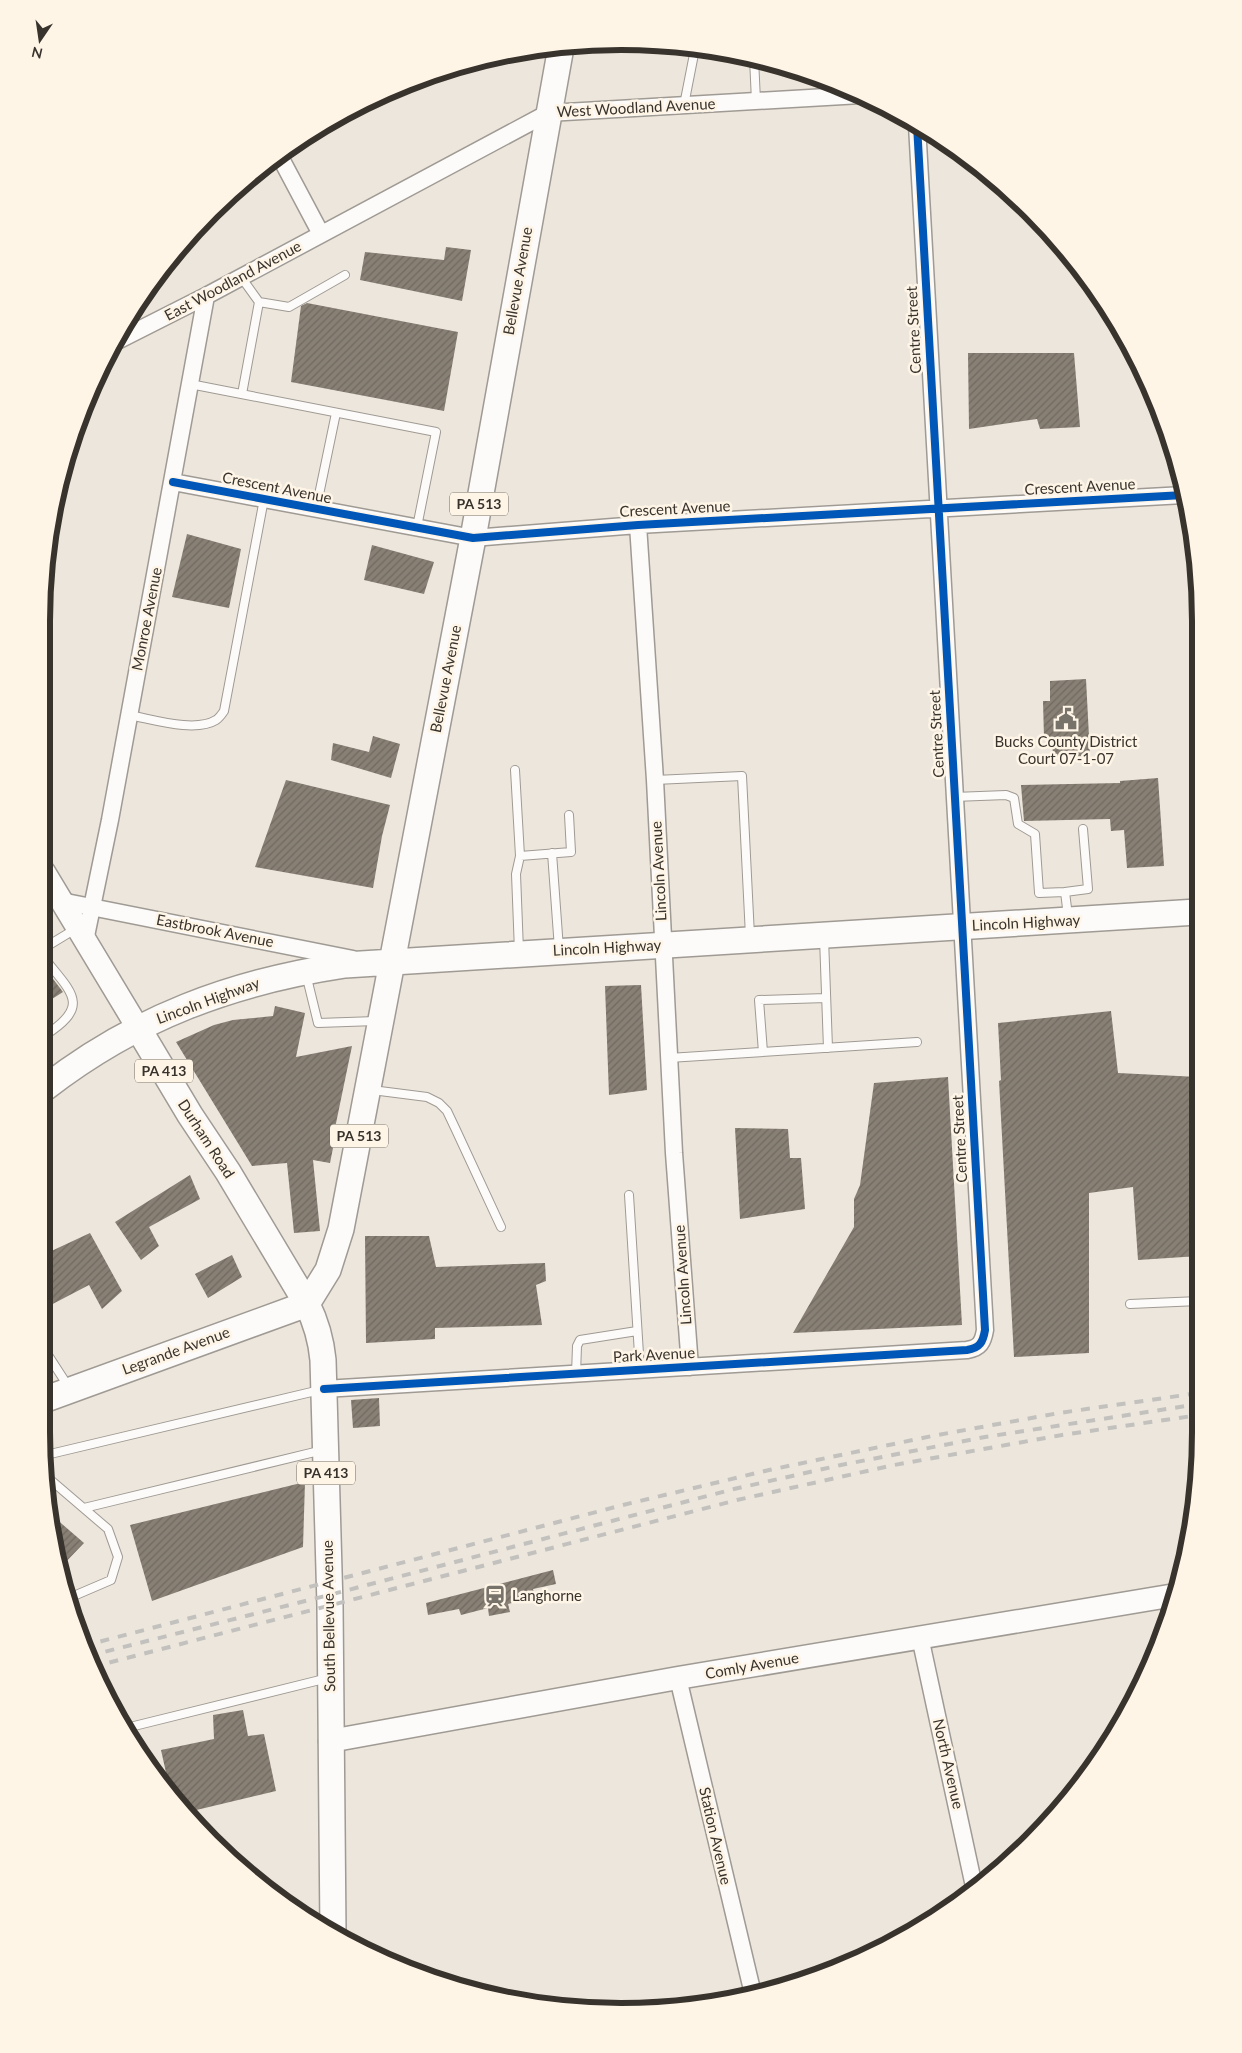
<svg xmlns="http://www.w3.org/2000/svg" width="1242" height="2053" font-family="Lato,sans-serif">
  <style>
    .building { fill: url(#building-hatch) }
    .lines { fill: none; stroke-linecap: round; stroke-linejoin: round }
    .lane-casing { stroke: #9f9a93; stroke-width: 10 }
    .street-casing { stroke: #9f9a93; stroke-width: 19 }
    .secondary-casing { stroke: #9f9a93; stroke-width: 25 }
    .primary-casing { stroke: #9f9a93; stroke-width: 28 }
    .lane { stroke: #fcfbfa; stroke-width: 8 }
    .street { stroke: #fcfbfa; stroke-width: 16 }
    .secondary { stroke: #fcfbfa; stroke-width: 22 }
    .primary { stroke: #fcfbfa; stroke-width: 25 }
    .rail { stroke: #c2c1be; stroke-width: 4; stroke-dasharray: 9 9; stroke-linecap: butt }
    .cycleway-casing { stroke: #fef5e7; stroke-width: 11 }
    .cycleway { stroke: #0057b8; stroke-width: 8 }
    .labels { text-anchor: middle; stroke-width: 5; stroke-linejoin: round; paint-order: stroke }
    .shield { fill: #fef5e7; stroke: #736d64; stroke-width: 1 }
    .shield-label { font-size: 14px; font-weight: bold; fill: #38332c }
    .street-label { font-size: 15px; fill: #38332c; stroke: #fef5e7 }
    .poi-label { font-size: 15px; fill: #38332c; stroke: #fef5e7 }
    .rim { fill: none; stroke: #38332c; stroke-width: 6 }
  </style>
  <defs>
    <pattern id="building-hatch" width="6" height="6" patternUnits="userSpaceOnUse" patternTransform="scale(1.25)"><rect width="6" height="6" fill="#888075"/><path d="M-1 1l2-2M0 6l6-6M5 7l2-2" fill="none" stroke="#706960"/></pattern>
  </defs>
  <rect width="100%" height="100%" fill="#ede6dc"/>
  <!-- building -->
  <path class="building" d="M446,247L471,250L462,301L360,280L365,252L444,260Z
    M307,303L458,332L444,411L291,382L301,306Z
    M968,353H1074L1080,427L1040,429L1037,419L969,429Z
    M187,534L241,549L229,608L172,597Z
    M372,545L434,562L424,594L364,580Z
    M1086,679L1090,756L1053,757L1052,738H1044L1043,701H1050V681Z
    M373,736L400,744L391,778L331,760L333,743L369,752Z
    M1158,778L1164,866L1127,868L1124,830L1111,831L1110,819L1024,821L1021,785L1120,783V781Z
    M286,780L390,805L382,836L373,888L255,867Z
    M44,967L63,992L44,1004Z
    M641,985L647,1090L609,1095L605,986Z
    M275,1006L305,1013L296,1057L352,1046L335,1128H337L330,1163L313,1160L320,1231L294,1233L287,1163L252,1166L176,1042L214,1025L233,1020L273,1016Z
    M1111,1011L1118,1073L1198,1077L1199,1256L1138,1260L1133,1187L1089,1193V1353L1014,1357L999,1081L1001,1080L998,1023Z
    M948,1077L962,1325L793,1333L854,1227V1199L860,1185L874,1083Z
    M735,1128L788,1129L790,1158H801L805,1209L740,1219Z
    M190,1175L200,1199L149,1227L159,1246L141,1260L115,1222Z
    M90,1233L122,1291L102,1309L89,1285L45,1308V1254Z
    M365,1236H429L436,1267L545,1263L546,1281L536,1285L542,1325L435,1328V1339L366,1343Z
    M232,1255L242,1277L208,1298L195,1274Z
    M379,1398L380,1426L353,1428L351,1400Z
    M305,1482L303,1547L152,1601L130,1525Z
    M47,1511L84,1543L60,1568L49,1518Z
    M553,1570L556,1584L533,1589L535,1597L508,1604L510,1612L489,1616L488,1608L461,1615L459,1609L428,1615L426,1603Z
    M243,1710L248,1736L264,1734L276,1791L188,1812L171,1795L161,1750L214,1739L213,1715Z"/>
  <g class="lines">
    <!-- lane casing -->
    <g class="lane-casing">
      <path id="lane" d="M754,58L756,101
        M684,105L695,49
        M241,277L259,302L289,307L345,275
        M190,384L436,432L417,527
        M242,394L259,302
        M316,509L336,413
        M129,715C152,719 195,733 216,720C219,718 222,714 224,711L264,499
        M515,770L520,856L516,874L519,951
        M655,780L742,776L750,936
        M954,797L1006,795L1014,798L1018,824L1035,834L1039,893L1065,892L1068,916
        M552,853L559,949
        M520,856L571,852L569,815
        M1065,892L1088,889L1083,829
        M824,938L828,1048
        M44,948L77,928
        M44,958C73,994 91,1006 44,1036
        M306,974L318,1023L376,1021
        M763,1052L759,1000L826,998
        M669,1058L917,1042
        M372,1090L427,1097L439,1103L447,1111L456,1130L501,1227
        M629,1195L640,1370
        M1130,1304L1199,1301
        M46,1352L68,1386
        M576,1374L577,1346L580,1340L637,1331
        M46,1455L320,1390
        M46,1476L108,1529L118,1557L111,1580L69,1598
        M84,1508L323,1450
        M126,1728L328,1678"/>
    </g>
    <!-- street casing -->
    <g class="street-casing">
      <path id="street" d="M279,155L321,234
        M119,340L206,296L548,113L861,95
        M173,482L473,538L638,525L1184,495
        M638,525L655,780L674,1153L690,1367
        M61,901L353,959
        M85,941L110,820L206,296
        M324,1389L967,1350C980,1348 983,1342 985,1330L917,125
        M1166,1596L1171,1615
        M920,1637L975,1891
        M678,1678L753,1994"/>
    </g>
    <!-- secondary casing -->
    <g class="secondary-casing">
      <path id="secondary" d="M44,872L138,1028
        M330,1741L678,1678L1175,1595"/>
    </g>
    <!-- primary casing -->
    <g class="primary-casing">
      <path id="primary" d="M138,1028L190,1115L228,1172L307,1304C316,1322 321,1339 323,1360L330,1606L333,1932
        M45,1088C135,1018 232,982 345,965L1197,912
        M307,1304L328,1270L341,1229L473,538L561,47
        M46,1399L307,1304"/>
    </g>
    <!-- lane -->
    <use href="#lane" class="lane"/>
    <!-- street -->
    <use href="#street" class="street"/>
    <!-- secondary -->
    <use href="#secondary" class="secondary"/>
    <!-- primary -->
    <use href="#primary" class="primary"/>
    <!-- rail -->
    <path class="rail" d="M83,1646L623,1505L769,1470L932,1436L1059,1413L1199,1393
      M88,1656L329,1595L734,1489L841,1465L985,1437L1199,1404
      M92,1667L737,1500L894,1465L1062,1435L1199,1415"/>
    <!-- cycleway casing -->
    <g class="cycleway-casing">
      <path id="cycleway" d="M173,482L473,538L638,525L1184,495
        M324,1389L967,1350C980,1348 983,1342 985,1330L917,125"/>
    </g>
    <!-- cycleway -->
    <use href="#cycleway" class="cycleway"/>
  </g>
  <!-- icons -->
  <defs>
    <g id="civic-bare" transform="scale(1.725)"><path d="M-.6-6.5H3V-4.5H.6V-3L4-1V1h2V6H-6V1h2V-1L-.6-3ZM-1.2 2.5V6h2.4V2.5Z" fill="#77726a" stroke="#fef5e7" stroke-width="2.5" paint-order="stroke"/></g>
    <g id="station-bare" transform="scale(1.725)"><path d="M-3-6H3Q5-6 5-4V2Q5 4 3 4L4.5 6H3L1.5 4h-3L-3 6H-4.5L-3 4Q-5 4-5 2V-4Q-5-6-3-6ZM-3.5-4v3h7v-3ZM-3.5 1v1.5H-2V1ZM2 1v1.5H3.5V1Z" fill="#77726a" stroke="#fef5e7" stroke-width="2.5" paint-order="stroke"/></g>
  </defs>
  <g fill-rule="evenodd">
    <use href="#civic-bare" x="1066" y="719"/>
    <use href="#station-bare" x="495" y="1596"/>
  </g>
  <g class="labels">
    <!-- shield labels -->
    <g class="shield">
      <rect x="450" y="492.5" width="58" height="23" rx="4"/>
      <rect x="135" y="1059.5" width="58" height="23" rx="4"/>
      <rect x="330" y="1124.5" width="58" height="23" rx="4"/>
      <rect x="297" y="1461.5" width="58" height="23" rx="4"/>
    </g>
    <g class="shield-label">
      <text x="479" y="509">PA 513</text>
      <text x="164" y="1076">PA 413</text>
      <text x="359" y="1141">PA 513</text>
      <text x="326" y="1478">PA 413</text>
    </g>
    <!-- street labels -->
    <g class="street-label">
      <text transform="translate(636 108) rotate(-3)" y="5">West Woodland Avenue</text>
      <text transform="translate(233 281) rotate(-28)" y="5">East Woodland Avenue</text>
      <text transform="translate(518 281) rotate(-80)" y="5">Bellevue Avenue</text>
      <text transform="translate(914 330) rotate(-93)" y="5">Centre Street</text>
      <text transform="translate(1080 487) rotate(-3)" y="5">Crescent Avenue</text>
      <text transform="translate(277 488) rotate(11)" y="5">Crescent Avenue</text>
      <text transform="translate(675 509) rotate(-3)" y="5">Crescent Avenue</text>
      <text transform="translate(147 619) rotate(-79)" y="5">Monroe Avenue</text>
      <text transform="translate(446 679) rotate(-79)" y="5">Bellevue Avenue</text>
      <text transform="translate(937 734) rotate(-93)" y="5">Centre Street</text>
      <text transform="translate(659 871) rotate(-93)" y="5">Lincoln Avenue</text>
      <text transform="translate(1026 923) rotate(-3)" y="5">Lincoln Highway</text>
      <text transform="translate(215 931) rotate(11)" y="5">Eastbrook Avenue</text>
      <text transform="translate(607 948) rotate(-3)" y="5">Lincoln Highway</text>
      <text transform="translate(208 1001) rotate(-20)" y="5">Lincoln Highway</text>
      <text transform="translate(206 1139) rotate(57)" y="5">Durham Road</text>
      <text transform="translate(960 1139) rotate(-93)" y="5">Centre Street</text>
      <text transform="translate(683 1275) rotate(-94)" y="5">Lincoln Avenue</text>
      <text transform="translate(176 1351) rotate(-20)" y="5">Legrande Avenue</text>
      <text transform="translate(654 1355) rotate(-3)" y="5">Park Avenue</text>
      <text transform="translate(329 1616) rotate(-91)" y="5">South Bellevue Avenue</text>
      <text transform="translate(752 1666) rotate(-10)" y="5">Comly Avenue</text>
      <text transform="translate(948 1764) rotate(77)" y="5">North Avenue</text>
      <text transform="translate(715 1836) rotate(77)" y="5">Station Avenue</text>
    </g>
    <!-- poi labels -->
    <g class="poi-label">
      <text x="1066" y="747">Bucks County District<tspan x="1066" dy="17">Court 07-1-07</tspan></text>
      <text x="512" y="1601" text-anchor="start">Langhorne</text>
    </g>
  </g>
  <!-- crop -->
  <path d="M0 0H1242V2053H0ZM621 50H621A571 571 0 0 1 1192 621V1432A571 571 0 0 1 621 2003H621A571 571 0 0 1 50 1432V621A571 571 0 0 1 621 50Z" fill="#fef5e7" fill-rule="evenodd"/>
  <path class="rim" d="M621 50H621A571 571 0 0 1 1192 621V1432A571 571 0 0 1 621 2003H621A571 571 0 0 1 50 1432V621A571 571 0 0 1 621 50Z"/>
  <!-- north arrow -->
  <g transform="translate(40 40) rotate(193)" stroke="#fef5e7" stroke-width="4" paint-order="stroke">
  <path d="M0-4L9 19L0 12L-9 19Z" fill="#38332c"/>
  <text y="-8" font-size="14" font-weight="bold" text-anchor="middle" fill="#38332c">N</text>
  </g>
</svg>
